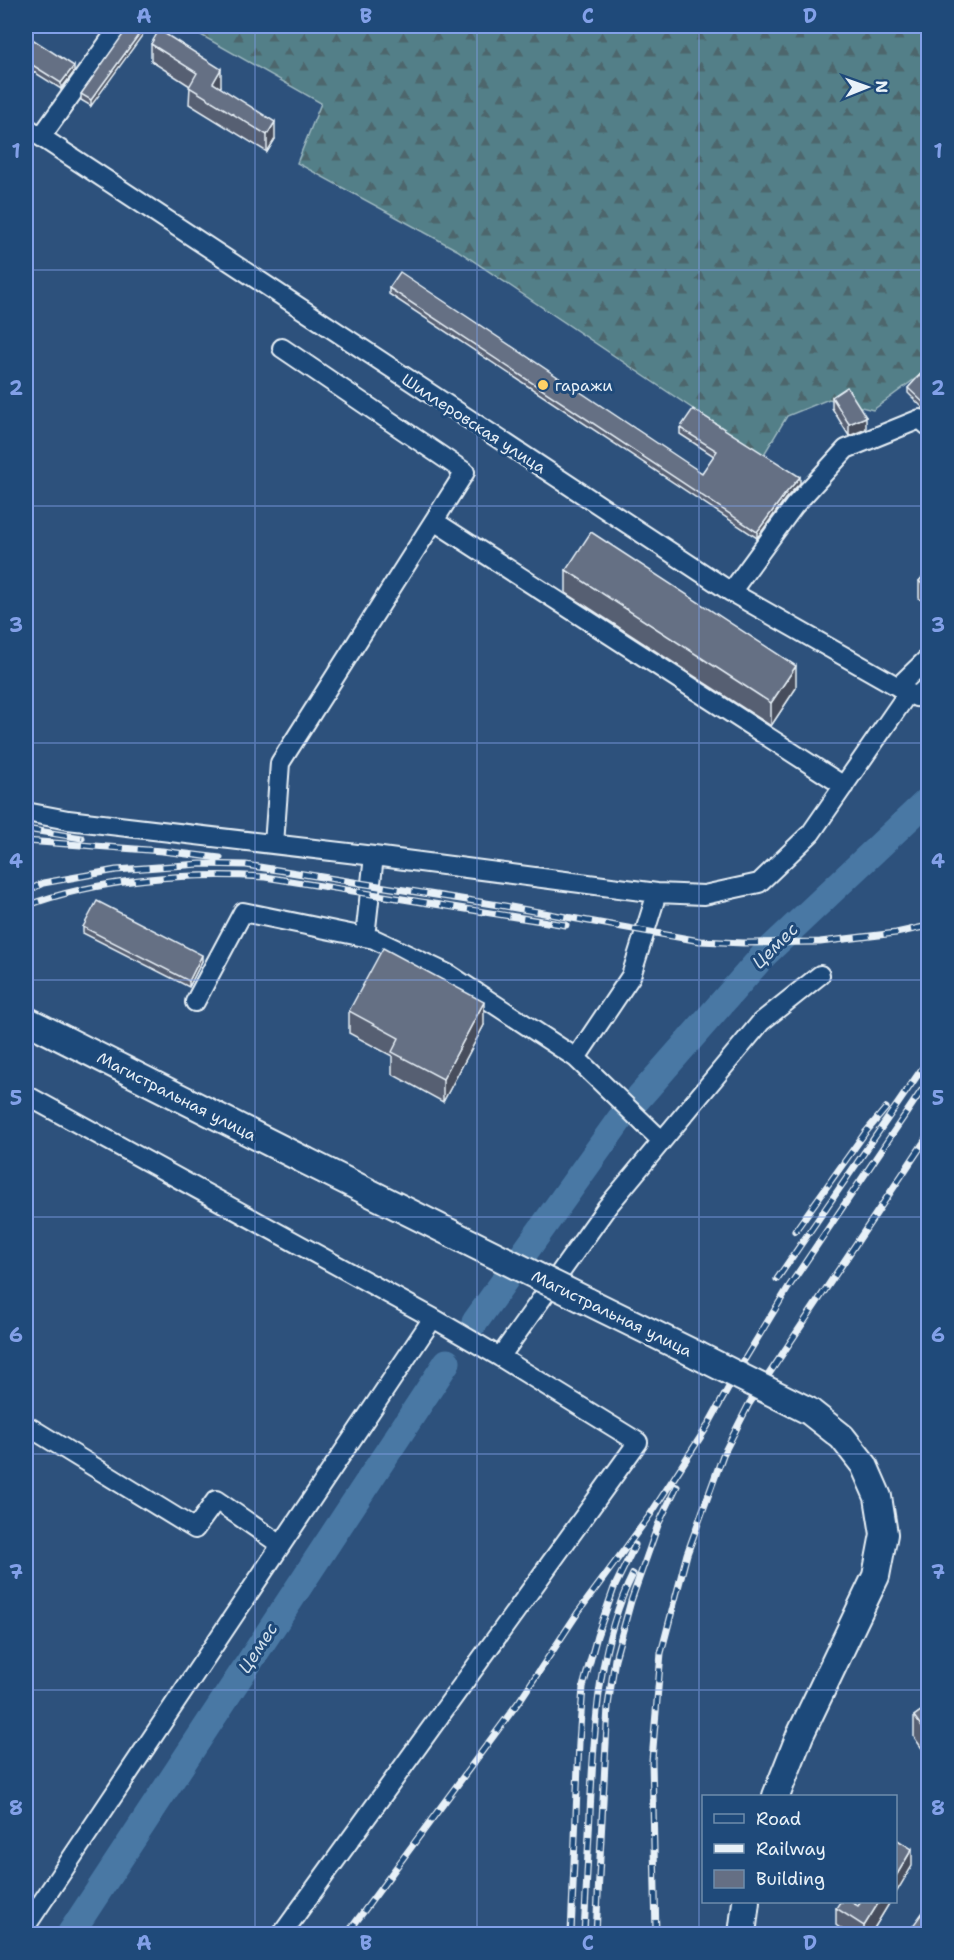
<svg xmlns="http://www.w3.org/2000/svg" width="954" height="1960" font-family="'Shantell Sans',sans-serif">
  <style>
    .forest { fill: url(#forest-firs); stroke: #9db8c0; stroke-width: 1.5 }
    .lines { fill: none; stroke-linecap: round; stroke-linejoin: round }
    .river { stroke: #4878a4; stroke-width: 27 }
    .minor-casing { stroke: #e8f1f8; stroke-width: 22 }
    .highway-casing { stroke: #e8f1f8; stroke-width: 30 }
    .minor { stroke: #1f4a7a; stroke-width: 18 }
    .highway { stroke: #1f4a7a; stroke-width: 26 }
    .rail-casing { stroke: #e8f1f8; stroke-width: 7 }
    .rail { stroke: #1f4a7a; stroke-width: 4.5; stroke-dasharray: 14; stroke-linecap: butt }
    .highway-bridge-casing { stroke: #e8f1f8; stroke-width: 30; stroke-linecap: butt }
    .highway-bridge { stroke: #1f4a7a; stroke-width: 26 }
    .wall { fill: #575f72; stroke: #e8f1f8; stroke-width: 1.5 }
    .shaded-wall { fill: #474e5c; stroke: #e8f1f8; stroke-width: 1.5 }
    .building { fill: #656f84; stroke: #e8f1f8; stroke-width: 1.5 }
    .grid { fill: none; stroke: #82a0e8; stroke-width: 1.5; stroke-opacity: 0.55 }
    .poi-dot { fill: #ffd166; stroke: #1f4a7a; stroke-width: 2 }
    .labels { text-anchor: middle; stroke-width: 6; stroke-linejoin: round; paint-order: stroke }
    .poi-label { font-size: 16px; fill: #e8f1f8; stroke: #1f4a7a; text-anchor: start }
    .street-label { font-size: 16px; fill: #e8f1f8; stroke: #1f4a7a }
    .water-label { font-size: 18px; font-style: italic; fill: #d0dfeb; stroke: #1f4a7a }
    .neatline { fill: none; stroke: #82a0e8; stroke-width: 2 }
    .grid-label { font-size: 20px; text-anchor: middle; font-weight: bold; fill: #82a0e8 }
  </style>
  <defs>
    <pattern id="forest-firs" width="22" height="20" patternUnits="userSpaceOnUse" patternTransform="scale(1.5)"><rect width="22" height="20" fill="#527f88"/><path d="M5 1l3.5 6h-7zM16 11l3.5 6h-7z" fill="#4d666c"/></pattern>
  </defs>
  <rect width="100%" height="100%" fill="#2d517c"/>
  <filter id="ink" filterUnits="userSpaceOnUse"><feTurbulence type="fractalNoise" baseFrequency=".0167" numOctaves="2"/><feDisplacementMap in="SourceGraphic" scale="12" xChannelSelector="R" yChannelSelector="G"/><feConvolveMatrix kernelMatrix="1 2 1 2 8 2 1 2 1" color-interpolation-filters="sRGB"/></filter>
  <g filter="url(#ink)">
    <!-- forest -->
    <path class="forest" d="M185,26H928V369L873,410L829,399L787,416L763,456L457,250L297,163L321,103Z"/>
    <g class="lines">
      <!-- river -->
      <path class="river" d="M634,1103L763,956L928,800
        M475,1322L620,1119
        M70,1934L447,1362"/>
      <!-- minor casing -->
      <g class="minor-casing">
        <path id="minor" d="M26,127L731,592L916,697L928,686
          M41,137L120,26
          M434,521L844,786
          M731,592L794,506L846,449L920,419L928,426
          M898,687L928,658
          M26,812L68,820L374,856L657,893L704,895L759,883L811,833L908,693
          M274,844L280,763L465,472L282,348
          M365,937L374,856
          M195,1002L243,912L374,939L450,975L576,1058L662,1141
          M576,1058L631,976L657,893
          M26,1095L433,1318L500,1357
          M26,1425L195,1529L216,1500L281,1545
          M26,1926L433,1318
          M282,1934L638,1442L500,1357L607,1207L761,1022L820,975"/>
      </g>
      <!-- highway casing -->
      <g class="highway-casing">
        <path id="highway" d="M26,1020L304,1160
          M587,1301L697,1355
          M776,1796L800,1735L876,1576L884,1534L878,1497L864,1465L842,1437L809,1411
          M742,1934L746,1902"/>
      </g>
      <!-- minor -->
      <use href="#minor" class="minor"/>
      <!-- highway -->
      <use href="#highway" class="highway"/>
      <!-- rail casing -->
      <g class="rail-casing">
        <path id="rail" d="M26,829L82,838
          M26,841L162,851L220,858
          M26,892L43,883L116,870L200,864L246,865L505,906L700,941L743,943L820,942L896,933L928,926
          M26,906C97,879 189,872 265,877L566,925
          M795,1231L865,1133L886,1108
          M777,1279L928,1060
          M347,1934L520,1700L579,1611L650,1515L707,1427L740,1367L788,1288L928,1081
          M571,1934L579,1742L583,1687L597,1636L614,1588L635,1545
          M584,1934C586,1887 589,1840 591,1793C595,1720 599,1641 633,1574
          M596,1934L608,1706L615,1659L631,1601L658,1525L677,1486
          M656,1934L652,1760L661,1653L687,1554L723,1455L749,1404L928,1136"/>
      </g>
      <!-- rail -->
      <use href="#rail" class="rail"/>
      <!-- highway-bridge casing -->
      <g class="highway-bridge-casing">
        <path id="highway-bridge" d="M304,1160L587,1301
          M697,1355L809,1411"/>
      </g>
      <!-- highway-bridge -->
      <use href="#highway-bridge" class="highway-bridge"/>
    </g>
    <!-- wall -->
    <path class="wall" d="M129,27L91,106L81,100V94Z
      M26,35L74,72L61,89L26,67Z
      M151,44L221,86L220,88L275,139L267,152L189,104L190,86L151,61Z
      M389,288L702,473L714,456L680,434V428L800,483L785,499L757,538L389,294Z
      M928,366V413L908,393V388Z
      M832,397L866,429L849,436L832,408Z
      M566,570L796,688L771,726L566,593Z
      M928,571V607L919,598V581Z
      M83,927L202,961L189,987L83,933Z
      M349,1011L484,1025L443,1102L392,1074V1056L349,1033Z
      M928,1706V1757L914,1737V1716Z
      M861,1902H890L870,1935H850L836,1925V1908L858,1906Z
      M912,1927L928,1935H912Z"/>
    <!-- shaded-wall -->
    <path class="shaded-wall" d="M145,26H149L91,106V100Z
      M74,66V72L61,89V83Z
      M221,69V86L213,100V83Z
      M275,122V139L267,152V135Z
      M866,417V429L849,436V424Z
      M800,477V483L785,499L757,538V532L785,494Z
      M796,666V688L771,726V703Z
      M202,955V961L189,987V981Z
      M484,1002V1025L443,1102V1079Z
      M912,1849V1866L896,1893V1876Z
      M879,1902H890L870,1935H864V1926Z"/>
    <!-- building -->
    <path class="building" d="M129,26H145L91,100L81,94Z
      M159,30L221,69L213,83L275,122L267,135L189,87L197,73L151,44Z
      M26,35L74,66L61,83L26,61Z
      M400,272L702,473L717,451L680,428L693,409L800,477L785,494L757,532L389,288Z
      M928,366V407L908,388Z
      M847,387L866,417L849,424L832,397Z
      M591,532L796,666L771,703L566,570Z
      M928,571V590L919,581Z
      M97,901L202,955L189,981L83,927Z
      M383,948L484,1002L443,1079L392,1052L399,1038L349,1011Z
      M928,1706V1736L914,1716Z
      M896,1839L912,1849L896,1876Z
      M840,1902H851L858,1906L861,1902H879L864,1926L836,1908Z
      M928,1905V1935H922L912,1927Z"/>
  </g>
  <!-- grid -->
  <path class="grid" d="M255,26V1934M477,26V1934M699,26V1934M26,270H928M26,506H928M26,743H928M26,980H928M26,1217H928M26,1454H928M26,1690H928"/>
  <!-- markers -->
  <circle class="poi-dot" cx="543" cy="385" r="6"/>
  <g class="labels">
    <!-- poi labels -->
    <g class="poi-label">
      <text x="555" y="391">гаражи</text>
    </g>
    <!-- street labels -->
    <g class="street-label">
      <text transform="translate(474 423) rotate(33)" y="6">Шиллеровская улица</text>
      <text transform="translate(177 1096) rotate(27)" y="6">Магистральная улица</text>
      <text transform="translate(612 1313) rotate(26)" y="6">Магистральная улица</text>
    </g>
    <!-- water labels -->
    <g class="water-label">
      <text transform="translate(775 946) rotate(-45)" y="6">Цемес</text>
      <text transform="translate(258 1648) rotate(-57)" y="6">Цемес</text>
    </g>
  </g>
  <!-- margin -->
  <rect width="954" height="1960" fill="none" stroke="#1f4a7a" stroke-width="66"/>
  <!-- legend -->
  <rect x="702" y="1795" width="195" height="108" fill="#1f4a7a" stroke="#6f8dac" stroke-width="1.5"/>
  <rect x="714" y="1814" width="30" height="9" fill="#1f4a7a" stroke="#6f8dac" stroke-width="1.5"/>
  <text x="756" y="1825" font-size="18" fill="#e8f1f8">Road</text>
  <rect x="714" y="1844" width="30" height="9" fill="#e8f1f8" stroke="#6f8dac" stroke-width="1.5"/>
  <text x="756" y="1855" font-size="18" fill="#e8f1f8">Railway</text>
  <rect x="714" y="1870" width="30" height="18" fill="#656f84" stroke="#6f8dac" stroke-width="1.5"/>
  <text x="756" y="1885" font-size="18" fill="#e8f1f8">Building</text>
  <!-- north arrow -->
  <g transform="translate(867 87) rotate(89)" stroke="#1f4a7a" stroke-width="4.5" paint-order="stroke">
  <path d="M0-4.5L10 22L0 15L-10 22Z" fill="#e8f1f8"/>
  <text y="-9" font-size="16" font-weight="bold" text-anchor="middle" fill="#e8f1f8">N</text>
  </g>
  <rect x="33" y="33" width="888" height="1894" class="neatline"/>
  <g class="grid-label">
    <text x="144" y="23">A</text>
    <text x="366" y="23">B</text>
    <text x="588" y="23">C</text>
    <text x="810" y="23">D</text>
    <text x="16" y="158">1</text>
    <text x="938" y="158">1</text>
    <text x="16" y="395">2</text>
    <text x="938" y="395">2</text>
    <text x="16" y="632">3</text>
    <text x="938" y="632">3</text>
    <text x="16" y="868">4</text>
    <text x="938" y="868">4</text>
    <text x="16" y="1105">5</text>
    <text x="938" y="1105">5</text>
    <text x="16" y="1342">6</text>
    <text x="938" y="1342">6</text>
    <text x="16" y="1579">7</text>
    <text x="938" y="1579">7</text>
    <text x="16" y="1815">8</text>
    <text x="938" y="1815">8</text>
    <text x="144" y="1950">A</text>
    <text x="366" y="1950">B</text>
    <text x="588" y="1950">C</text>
    <text x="810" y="1950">D</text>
  </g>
</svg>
